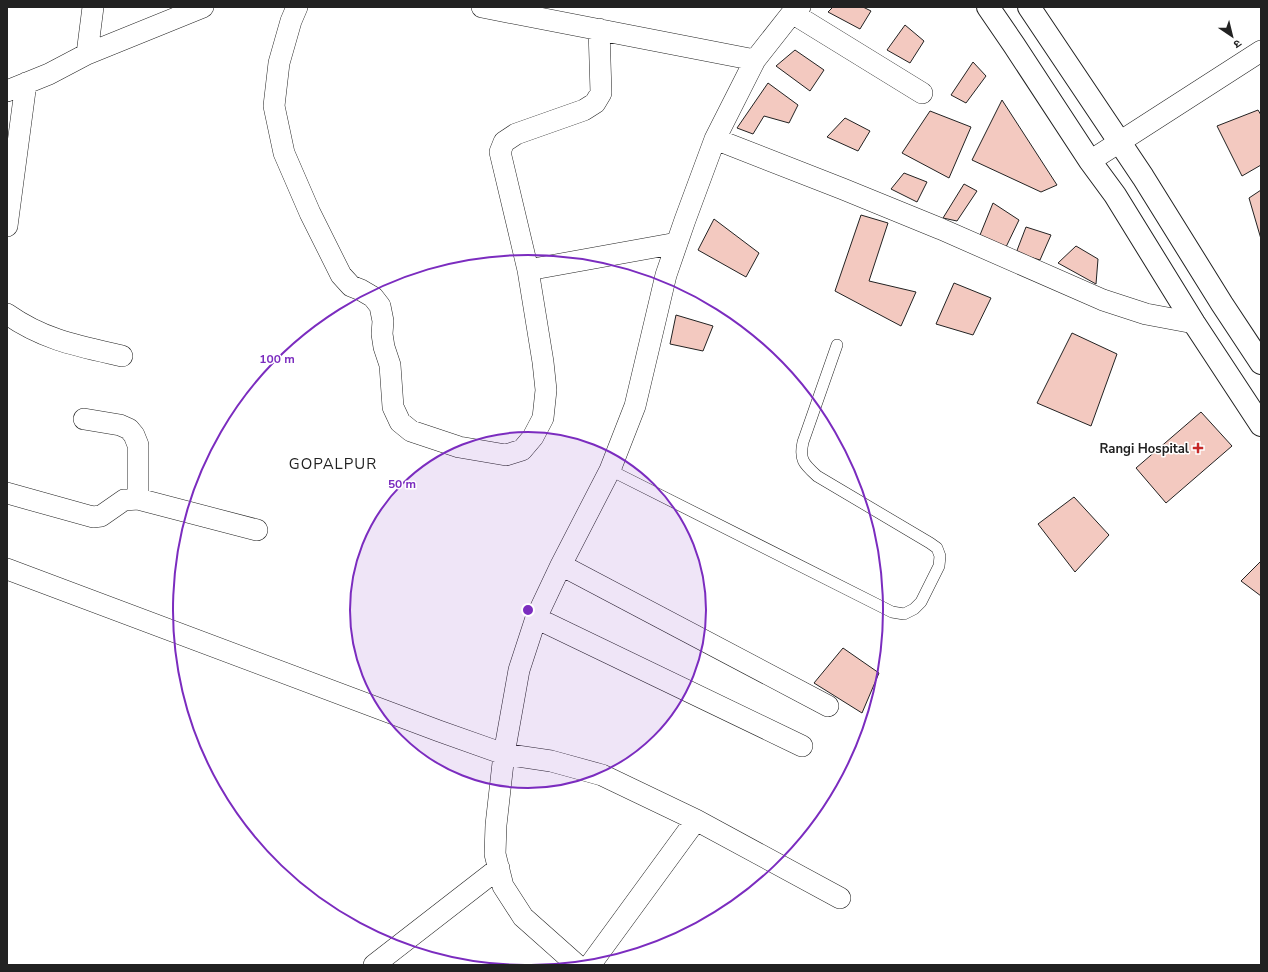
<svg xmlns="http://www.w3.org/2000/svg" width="1268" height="972" font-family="'Nunito Sans','Noto Sans Devanagari',sans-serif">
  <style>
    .building { fill: #f3c9c0; stroke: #222 }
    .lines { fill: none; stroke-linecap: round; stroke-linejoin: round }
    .service-casing { stroke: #222; stroke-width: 12 }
    .minor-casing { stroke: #222; stroke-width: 22 }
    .primary-casing { stroke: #222; stroke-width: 24 }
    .service { stroke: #fff; stroke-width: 11 }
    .minor { stroke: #fff; stroke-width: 21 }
    .primary { stroke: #fff; stroke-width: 22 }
    .ring { fill: none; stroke: #7b2cbf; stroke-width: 2 }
    .poi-dot { fill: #c62828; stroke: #fff; stroke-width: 1.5 }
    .labels { text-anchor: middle; stroke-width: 3; stroke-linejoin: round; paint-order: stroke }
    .poi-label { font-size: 13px; font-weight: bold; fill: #222; stroke: #fff; text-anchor: end }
    .quarter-label { font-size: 15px; letter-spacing: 1px; fill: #222; stroke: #fff }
    .centre { fill: #7b2cbf; stroke: #fff; stroke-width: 2 }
    .ring-label { font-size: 12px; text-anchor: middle; font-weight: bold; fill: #7b2cbf; stroke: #fff; stroke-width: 3; stroke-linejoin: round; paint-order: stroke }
  </style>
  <rect width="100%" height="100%" fill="#fff"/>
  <!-- building -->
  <path class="building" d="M833,7H863L871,11L860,29L828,12Z
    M905,25L924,41L910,63L887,50Z
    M795,50L824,70L810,91L776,66Z
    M973,62L986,76L966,103L951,95Z
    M768,83L798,105L789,123L764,116L753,134L737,128Z
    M1002,100L1057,185L1041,192L972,160Z
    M1258,110L1261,115V165L1242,176L1217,126Z
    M930,111L971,127L949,178L902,153Z
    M845,118L870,131L858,151L827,137Z
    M904,173L927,182L917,202L891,189Z
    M964,184L977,191L957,221L943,218Z
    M1261,190V239L1249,198Z
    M993,203L1019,220L1006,247L980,235Z
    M861,215L888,223L869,281L916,292L901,326L835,291Z
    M714,219L759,253L746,277L698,250Z
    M1026,227L1051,235L1040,260L1016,253Z
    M1076,246L1098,259L1096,284L1058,263Z
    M954,283L991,298L973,335L936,324Z
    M676,315L713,326L703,351L670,344Z
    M1072,333L1117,354L1091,426L1037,403Z
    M1201,412L1232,446L1166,503L1136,468Z
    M1074,497L1109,535L1075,572L1038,524Z
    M1261,561V596L1241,581Z
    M843,648L879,673L862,713L814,683Z"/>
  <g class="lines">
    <!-- service casing -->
    <g class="service-casing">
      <path id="service" d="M610,470L892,612L904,614L914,609L921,602L939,566L940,556L937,548L930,543L817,476C804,464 799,460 803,442L837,345"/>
    </g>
    <!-- minor casing -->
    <g class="minor-casing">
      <path id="minor" d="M297,7L291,21L279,63L274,106L284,153L310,213L341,275L351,286L361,290L373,297L380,306L383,321L382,334L384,347L390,365L393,407L400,422L411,431L459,447L506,455L522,450L533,437L543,418L546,390L543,362L528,270L500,152L504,142L516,134L584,110L595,103L601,93L599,29
        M482,7L755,60L792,13L800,7
        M792,13L922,93
        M87,54L93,7
        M755,60L715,139L685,220L666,275L635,406L610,470L561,565L536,618L519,670L504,754L551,761L602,775L696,820L840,898
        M7,91L49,74L87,54L203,7
        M715,139L843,189L941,229L1103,300L1146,314L1194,323
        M1090,161L1261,51
        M7,226L26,83
        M528,270L677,243
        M7,314C44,340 78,346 122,356
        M84,419L120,425L129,429L134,435L138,445V499
        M7,493L93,517L101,516L124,500L138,499L257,530
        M561,565L828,706
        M7,569L439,731L504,754L496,825L495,854L503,886L523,917L577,965
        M536,618L802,746
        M374,965L499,868
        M590,965L696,820"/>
    </g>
    <!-- primary casing -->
    <g class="primary-casing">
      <path id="primary" d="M988,7L1014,45L1090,161L1115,195L1194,323L1261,425
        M1029,7L1143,177L1222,304L1261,363"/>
    </g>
    <!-- service -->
    <use href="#service" class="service"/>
    <!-- minor -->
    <use href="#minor" class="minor"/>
    <!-- primary -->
    <use href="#primary" class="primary"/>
  </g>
  <!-- distance rings -->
  <circle cx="528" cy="610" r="178" fill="#7b2cbf" fill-opacity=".12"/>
  <g class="ring">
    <circle cx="528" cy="610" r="178"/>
    <path d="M525 965A355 355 0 1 1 531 965"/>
  </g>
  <!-- markers -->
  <path class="poi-dot" d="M1196 442h4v4h4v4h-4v4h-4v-4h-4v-4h4z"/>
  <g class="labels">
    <!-- poi labels -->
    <g class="poi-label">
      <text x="1189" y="453">Rangi Hospital</text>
    </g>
    <!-- quarter labels -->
    <g class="quarter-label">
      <text x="333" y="469">GOPALPUR</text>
    </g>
  </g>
  <circle cx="528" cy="610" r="6" class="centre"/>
  <g class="ring-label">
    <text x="277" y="363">100 m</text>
    <text x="402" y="488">50 m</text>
  </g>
  <!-- border -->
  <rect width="1268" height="972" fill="none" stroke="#222222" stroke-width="16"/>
  <!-- north arrow -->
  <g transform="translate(1232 36) rotate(145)" stroke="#ffffff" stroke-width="3" paint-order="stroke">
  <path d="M0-3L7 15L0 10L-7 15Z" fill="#222222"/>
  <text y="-6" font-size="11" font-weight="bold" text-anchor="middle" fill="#222222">उ</text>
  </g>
</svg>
